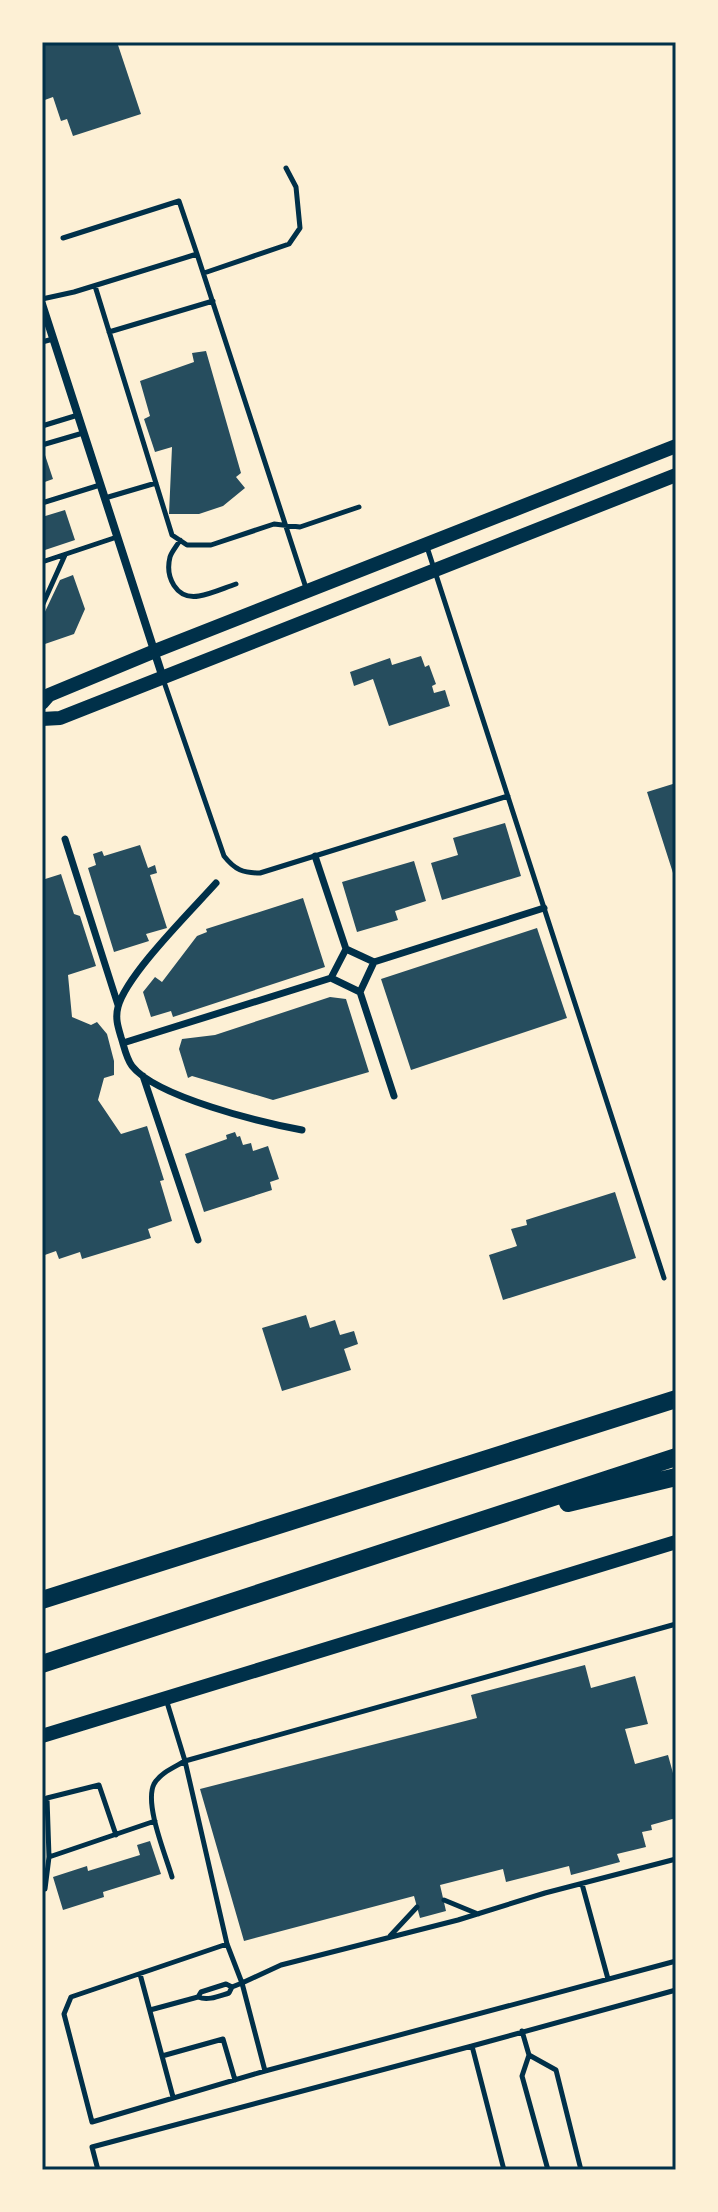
<svg xmlns="http://www.w3.org/2000/svg" width="718" height="2212" font-family="Raleway,sans-serif">
  <style>
    .lines { fill: none; stroke-linecap: round; stroke-linejoin: round }
    .stream { stroke: #669bbc; stroke-width: 5 }
    .building { fill: #264d5e }
    .service { stroke: #003049; stroke-width: 5 }
    .pedestrian { stroke: #003049; stroke-width: 7 }
    .minor { stroke: #003049; stroke-width: 8 }
    .secondary { stroke: #003049; stroke-width: 14 }
    .motorway { stroke: #003049; stroke-width: 18 }
    .neatline { fill: none; stroke: #003049; stroke-width: 3 }
  </style>
  <rect width="100%" height="100%" fill="#fdf0d5"/>
  <g class="lines">
    <!-- stream -->
    <path class="stream" d="M675,42L676,49"/>
  </g>
  <!-- building -->
  <path class="building" d="M42,42H117L141,114L73,136L67,119L61,121L53,97L42,101Z
    M206,351L241,473L236,477L245,488L223,506L199,514H169L172,447L155,452L144,419L150,416L140,381L194,362L192,353Z
    M42,446L53,479L42,483Z
    M65,510L75,540L42,551V517Z
    M73,575L85,609L74,634L42,645V618L60,580Z
    M421,656L425,667L429,665L436,684L432,686L434,693L445,690L450,706L389,726L373,679L354,686L350,672L390,658L392,665Z
    M676,783V872L673,873L647,792Z
    M505,823L521,876L442,900L431,863L458,855L453,838Z
    M140,845L148,868L155,865L157,873L150,875L167,928L146,934L149,941L114,952L88,868L96,865L93,854L102,851L104,856Z
    M414,861L426,901L395,911L398,920L357,932L342,882Z
    M61,874L74,914L80,916L96,966L68,975L72,1017L91,1025L97,1022L107,1034L114,1061V1075L104,1078L98,1100L121,1134L147,1126L164,1180L160,1181L172,1221L148,1229L151,1238L82,1259L80,1252L59,1259L56,1251L42,1256V880Z
    M303,898L325,967L173,1017L171,1011L151,1017L143,992L155,977L162,982L197,936L207,932L206,929Z
    M537,928L567,1018L411,1070L381,979Z
    M330,997L346,999L369,1072L273,1100L192,1076L188,1078L179,1049L182,1039L215,1035Z
    M235,1132L237,1137L240,1136L243,1145L251,1143L253,1151L268,1146L279,1179L270,1182L272,1190L204,1212L185,1154L227,1139L226,1135Z
    M615,1192L636,1258L503,1300L489,1255L517,1246L511,1229L527,1225L526,1220Z
    M306,1315L310,1328L335,1320L340,1335L354,1331L358,1344L344,1349L351,1370L282,1391L262,1328Z
    M585,1665L591,1688L635,1676L648,1724L625,1729L635,1764L668,1755L676,1784V1818L651,1825L652,1830L642,1832L646,1847L617,1854L620,1862L571,1875L569,1866L506,1882L503,1869L440,1885L446,1911L420,1918L414,1896L244,1941L200,1789L477,1718L471,1695Z
    M150,1841L161,1874L103,1892L104,1897L63,1910L53,1877L87,1866L88,1871L140,1855L137,1845Z"/>
  <g class="lines">
    <!-- service -->
    <path class="service" d="M63,238L179,201L197,254
      M204,273L289,244L300,228L296,187L286,168
      M95,286L172,535L187,545H211L274,524L300,527L359,507
      M42,299L74,292L197,254L307,591
      M109,332L213,301
      M42,342L53,339
      M42,426L78,415
      M42,445L83,433
      M105,498L156,483
      M42,503L100,485
      M180,540C177,546 172,551 170,557C165,577 176,600 199,596C211,594 224,588 236,584
      M427,547L664,1278
      M42,562L117,537
      M42,606L65,555
      M163,679L224,856C235,870 243,873 260,873L508,796
      M166,1699L185,1761L227,1944L242,1983L265,2071L676,1961
      M116,1835L99,1785L47,1798L49,1857L155,1821
      M172,1877C166,1856 144,1804 154,1784C160,1773 175,1767 185,1761L676,1624
      M582,1884L608,1979
      M45,1889L49,1857
      M444,1900L478,1914
      M390,1936L417,1907
      M227,1944L71,1997L64,2014L92,2122L265,2071
      M140,1974L173,2097
      M198,1997L201,1992L226,1984L232,1987L242,1983L281,1965L458,1920L545,1893L676,1859
      M150,2010L198,1997C208,2001 219,1996 229,1993L232,1987
      M522,2031L529,2055L522,2076L548,2170
      M472,2046L676,1990
      M529,2055L556,2070L581,2170
      M162,2056L223,2039L235,2080
      M98,2170L92,2147L472,2046L504,2170"/>
    <!-- pedestrian -->
    <path class="pedestrian" d="M65,839L118,1005
      M315,856L346,949
      M216,883C192,910 126,975 118,1007C115,1018 118,1027 121,1037C124,1046 126,1058 132,1066C156,1097 263,1123 302,1130
      M374,962L544,908
      M360,992L331,978L346,949L374,962L360,992L394,1096
      M123,1043L331,978
      M143,1076L198,1240"/>
    <!-- minor -->
    <path class="minor" d="M42,304L163,678"/>
    <!-- secondary -->
    <path class="secondary" d="M42,703L49,695L155,651L676,446
      M42,719L60,718L676,475
      M42,1736L676,1542"/>
    <!-- motorway -->
    <path class="motorway" d="M568,1503L676,1477
      M42,1600L676,1399
      M42,1664L676,1457"/>
  </g>
  <!-- border -->
  <rect width="718" height="2212" fill="none" stroke="#fdf0d5" stroke-width="88"/>
  <rect x="44" y="44" width="630" height="2124" class="neatline"/>
</svg>
